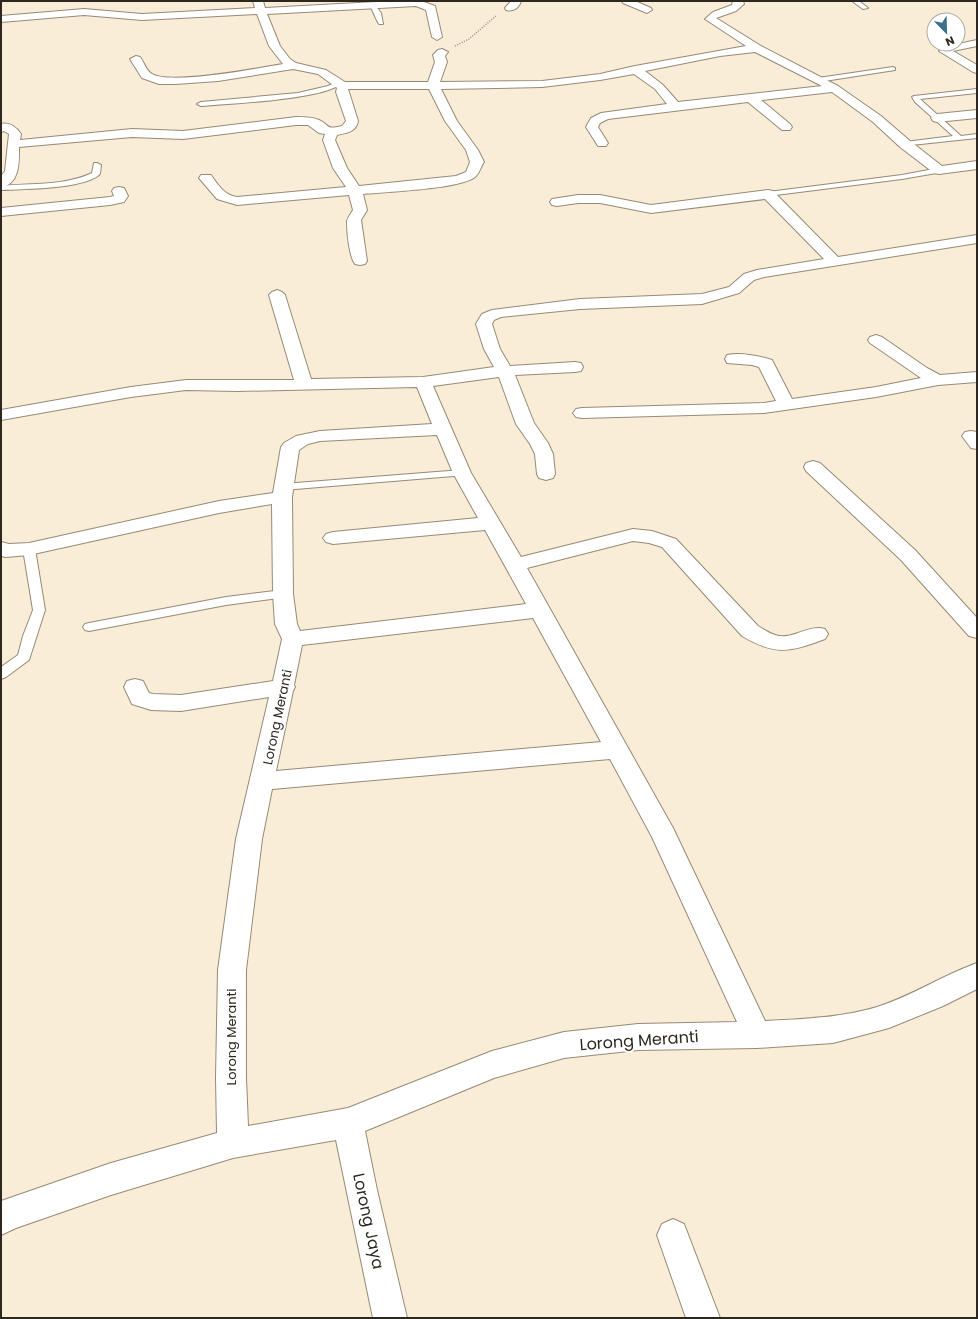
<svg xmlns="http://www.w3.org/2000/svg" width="978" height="1319" font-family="Poppins,sans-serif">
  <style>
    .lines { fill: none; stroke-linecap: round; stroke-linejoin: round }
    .service-casing { stroke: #968a76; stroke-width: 2 }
    .minor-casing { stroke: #968a76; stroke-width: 2 }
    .path { stroke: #999081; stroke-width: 1.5; stroke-dasharray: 1 1.5; stroke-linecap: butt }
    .service { fill: #fff; fill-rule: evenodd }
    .minor { fill: #fff; fill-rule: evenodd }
    .labels { text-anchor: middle; stroke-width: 4; stroke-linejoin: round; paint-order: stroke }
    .street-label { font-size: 13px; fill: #2c271f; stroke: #fff }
    .near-street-label { font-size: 16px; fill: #2c271f; stroke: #fff }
  </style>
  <rect width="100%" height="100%" fill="#faedd7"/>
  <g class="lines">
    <!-- service casing -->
    <g class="service-casing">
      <path id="service" d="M852,1H859L868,8L863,9Z
        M373,4L375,5L381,13L383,24H379C375,18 374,12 370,6Z
        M893,67L895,68V70L818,82L815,80L818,78Z
        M337,82L340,84C325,99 227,104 201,106L197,104L201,102L298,93L328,86Z
        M977,89V93L920,99L961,136L977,134V138L902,146L901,144L905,142L953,136L915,102L912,97L914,96Z
        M94,163H97L101,165L100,174C85,189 23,189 1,190V186C30,183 65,186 92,173Z
        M939,168L943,170L942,172L902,179L768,196L764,194L768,192L902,175Z
        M462,470L468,473L466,475L283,490L277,487L283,484Z
        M29,545L33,546L35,549L45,610L29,660L6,677L1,679V667L18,655L23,636L33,610L23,549L25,546Z
        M283,590L287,591L289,594L287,597L226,605L89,631L85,630L83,627L85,624L89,623L226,597Z"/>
    </g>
    <!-- minor casing -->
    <g class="minor-casing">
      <path id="minor" d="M253,1H263L265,8L395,1H421L435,6L442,37L437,40L432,37L426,10L416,6L267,14L280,46L290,59L296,63L326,70L345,82H428L435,62L433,55L438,50L442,49L448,52L445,56L447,62L440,82L542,81L600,74L635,66L746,46L705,19L713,12L732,5L733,1H743L744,4L736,11L716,18L761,46L838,86L881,116L910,141L942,166L977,161V169L939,174L934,173L900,147L873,122L832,92L761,100L790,124L792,127L790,130H782L748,102L608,119L600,123L598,127L608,143L606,146H598L586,127L591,118L601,113L667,104L655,89L634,74L600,80L542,87L441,89L457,121L478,150L484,162C481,166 480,172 476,176C464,189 384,192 363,194L367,210L361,220L367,261L365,264L360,265L355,264C349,256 347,232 347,222C347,218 351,214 353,210L349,195L237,205L217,199L199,178L201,175H211C218,185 224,195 237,197L346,187L333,168L323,140L325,134L319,133L308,125H296L183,139L132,137L19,147C19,163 20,183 1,188V176L5,171L9,134L4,131L1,132V124C10,122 16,127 21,134L20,140L132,129L183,131L296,117C304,117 312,117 319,120C331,126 325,130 342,126L346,121L336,92L337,88L318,74L293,69L218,81L175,84H159L142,78L130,59L136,56L140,57C144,62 146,71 152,74C171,85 259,68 283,64L269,46L257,14L142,20L84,15L1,22V16L84,9L142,14L255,8ZM755,52L822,86L678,102L663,85L645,71L720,56ZM348,89H429L445,121L466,150L470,162L466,172L456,176L359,186L347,168L335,140L337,135C347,133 356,132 358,121Z
        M511,1H521C519,8 513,12 506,10L505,8Z
        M622,1H635L651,8L652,10L647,13L623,3Z
        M977,40V46L953,51L977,65V73L973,72L939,51L944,47Z
        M977,110V118L937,122L933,121L931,118L933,115L937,114Z
        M119,187L124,188L128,196L124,202L110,205L1,216V208L110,197L114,196L112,191L114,188Z
        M768,190L773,191L838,257L977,235V243L764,277L754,280L739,293L702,304L580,309L501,317L494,320L492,324L500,349L510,366L575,362L581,363L583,367L581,371L575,372L515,375L534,423L548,443L553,454L555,474L553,478L546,480L539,478L537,474L535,454L530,444L516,424L499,377L433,386L471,473L521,557L633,529L652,531L676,539L758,626C763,629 769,633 775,635C792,641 808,624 825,629L828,634L825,639C790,652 776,656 742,636L662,547L649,543L633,541L527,568L673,828L765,1021C803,1019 840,1018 877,1007C912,996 943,975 977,963V989L943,1006L889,1028L833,1043L757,1048L638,1050L564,1058L494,1078L365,1131L377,1190L407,1318H373L336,1140L233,1158L111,1195L16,1228L1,1235V1201L111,1163L217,1133L216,1078L218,970L236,839L269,697L181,711L151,710L132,704L124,687L127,681L135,679L143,681L149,693L153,694L181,695L273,681L282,639L275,624L273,594L272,504L219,513L29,555L6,557L1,556V542L9,544L29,543L219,501L273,493L281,447L284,443L296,436L320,431L432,424L417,387L238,391L186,390L131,397L1,420V410L131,387L186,380H294L269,295L272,292L277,290L282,292L285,295L311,379L423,377L494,367L484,349L476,324L482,314L492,310L580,299L702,294L729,287L744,274L757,270L824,259L765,199L651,213L600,203H578L557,206L552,205L550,202L552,199L578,195H600L651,205ZM437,435L453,473L478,518L333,532L326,534L323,538L326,542L333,544L485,530L526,604L300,631L297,624L293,594L292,497L299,450L308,444L320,441ZM533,618L601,742L276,771L293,691L295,687L294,685L302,645ZM610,759L652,837L737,1022L638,1024L564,1032L492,1051L348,1108L248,1126L246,1078V970L262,839L272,789Z
        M876,335L882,337L927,368L940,375L977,372V382L938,385L876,397L764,413L582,418L576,417L573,413L576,409L582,408L764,403L776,401L759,367L752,365L727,363L725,359L727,355C742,352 758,356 772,360L792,399L876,387L921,378L870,343L868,340L870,337Z
        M971,431L977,432V449L971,448L962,436L965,432Z
        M813,461L820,463L915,550L977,618V638L969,636L901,560L806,471L804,467L806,463Z
        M673,1219L684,1224L720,1318H686L657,1235L662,1224Z"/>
    </g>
    <!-- path -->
    <path class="path" d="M455,46L469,39L497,15"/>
    <!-- service -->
    <use href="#service" class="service"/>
    <!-- minor -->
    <use href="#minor" class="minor"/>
  </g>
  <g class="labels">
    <!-- street labels -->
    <g class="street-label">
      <text transform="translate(277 717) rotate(-78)" y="5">Lorong Meranti</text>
      <text transform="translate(231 1037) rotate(-90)" y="5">Lorong Meranti</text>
    </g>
    <!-- near-street labels -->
    <g class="near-street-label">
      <text transform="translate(639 1040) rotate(-4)" y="6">Lorong Meranti</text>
      <text transform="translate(369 1221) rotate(78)" y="6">Lorong Jaya</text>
    </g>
  </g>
  <!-- border -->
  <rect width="978" height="1319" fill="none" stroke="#2c271f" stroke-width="4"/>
  <!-- north arrow -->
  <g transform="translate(946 32) rotate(157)"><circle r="19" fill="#ffffff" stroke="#aba9a5"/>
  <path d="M0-3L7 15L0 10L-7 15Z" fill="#39718b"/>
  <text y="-6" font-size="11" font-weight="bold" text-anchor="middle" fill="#2c271f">N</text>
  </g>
</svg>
